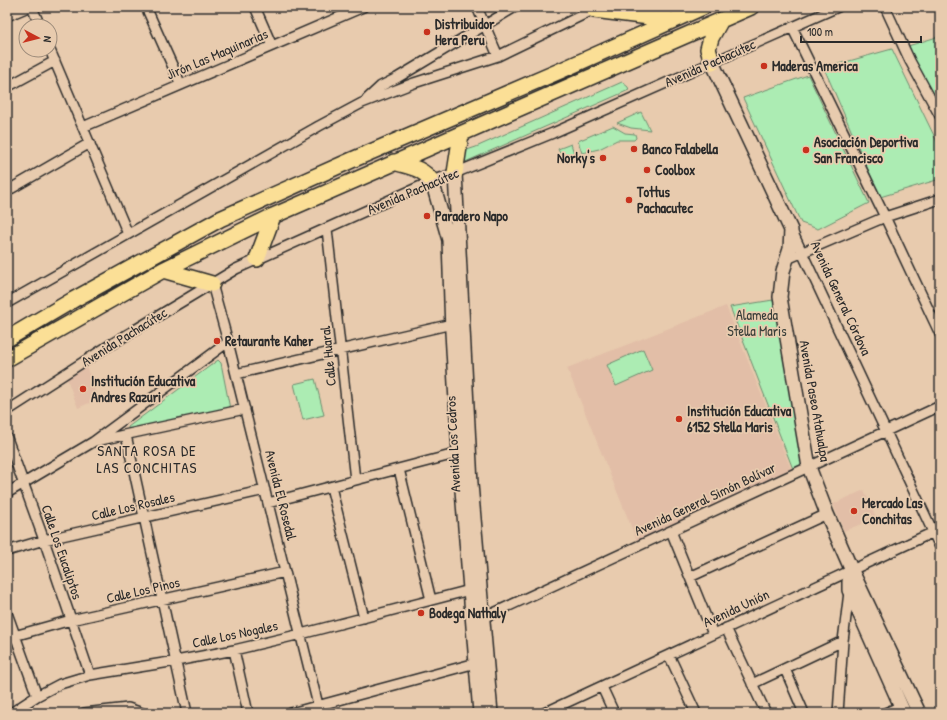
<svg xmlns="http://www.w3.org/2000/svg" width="947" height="720" font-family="'Patrick Hand',sans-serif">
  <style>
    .built { fill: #e2bea7 }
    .green { fill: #acecb3; stroke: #6c8c6f }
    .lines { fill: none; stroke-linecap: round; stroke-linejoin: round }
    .street-casing { stroke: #2b2b2b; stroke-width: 12 }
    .secondary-casing { stroke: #2b2b2b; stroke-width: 16 }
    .primary-casing { stroke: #2b2b2b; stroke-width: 18 }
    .street { stroke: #e8cbae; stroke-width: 9 }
    .secondary { stroke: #e8cbae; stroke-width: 13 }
    .primary { stroke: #fbdf96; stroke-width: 15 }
    .poi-dot { fill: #c8321e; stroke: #e8cbae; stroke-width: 1.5 }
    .labels { text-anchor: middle; stroke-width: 3.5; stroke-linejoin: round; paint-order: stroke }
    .poi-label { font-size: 14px; font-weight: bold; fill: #2b2b2b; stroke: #e8cbae; text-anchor: start }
    .street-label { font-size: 14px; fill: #2b2b2b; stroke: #e8cbae }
    .park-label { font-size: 14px; fill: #383e39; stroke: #e8cbae }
    .neighbourhood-label { font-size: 15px; letter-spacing: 1px; fill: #2b2b2b; stroke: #e8cbae }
  </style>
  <rect width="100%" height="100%" fill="#e8cbae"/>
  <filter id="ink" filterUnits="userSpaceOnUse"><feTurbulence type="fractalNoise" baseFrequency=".025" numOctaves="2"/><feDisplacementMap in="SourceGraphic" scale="8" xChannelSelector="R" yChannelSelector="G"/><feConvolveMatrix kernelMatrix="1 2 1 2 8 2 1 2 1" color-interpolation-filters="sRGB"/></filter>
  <g filter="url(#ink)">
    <!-- built -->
    <path class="built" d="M726,306L791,469L637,541L567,368Z
      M86,366L98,399L78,408L67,379Z
      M864,490L876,518L844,531L833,504Z"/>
    <!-- green -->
    <path class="green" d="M940,36V110L908,46Z
      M892,49L940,148V179L880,197L824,68Z
      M808,75L869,203L818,229L801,223L743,98Z
      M622,82L628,87L629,90L463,163L464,151L476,147Z
      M641,112L650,130L631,128L617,123Z
      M613,126L625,133L635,134L636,138L634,140H617L599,149L582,153L578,141Z
      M571,144L574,153L568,158H562L558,149Z
      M773,300L804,465L793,469L730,307Z
      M643,349L652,370L616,386L607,365Z
      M218,360L221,363L230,409L129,432L128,427Z
      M315,379L324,415L303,420L294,384Z"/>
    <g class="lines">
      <!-- street casing -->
      <g class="street-casing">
        <path id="street" d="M32,7L40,26
          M146,7L181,85
          M255,7L272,46
          M477,7L498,56
          M885,7L910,61L940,116
          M7,16L28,7
          M792,27L885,217L940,334
          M50,50L128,234
          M7,87L55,61
          M367,99L381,86L397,78L515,7
          M83,127L363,7
          M7,191L90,143
          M327,229L355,480
          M792,231L940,547
          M787,259L885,217L940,199
          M212,284L228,342L320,713
          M7,303L319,126L362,103L414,83L498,56L597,8
          M236,374L452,324
          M7,411L105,348L236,269L432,181L455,173L553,133L838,7
          M126,435L187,713
          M7,438L44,540L90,675
          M96,441L245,409
          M399,469L431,600
          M331,487L364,618
          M7,493L93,442L228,342
          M268,503L459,453
          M671,531L713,634
          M7,551L44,540L265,490
          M690,577L827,514
          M7,613L37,696
          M483,618L940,406
          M726,628L766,713
          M7,638L71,620L285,572
          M234,650L248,713
          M669,655L696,713
          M785,669L804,713
          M752,684L843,641
          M602,687L614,713
          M11,713L37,696L60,684L90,675L176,661L234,650L301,634L470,590
          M84,713L128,708L142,713
          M291,713L476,663
          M544,713L940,529
          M838,713L843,641L849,592
          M885,713L901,706"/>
      </g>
      <!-- secondary casing -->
      <g class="secondary-casing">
        <path id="secondary" d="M712,62L791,230L790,249L783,271L780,297L809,467L827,514L852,571L919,713
          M455,173L471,484L491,713
          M432,181L449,240L452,332L459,453L480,713
          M852,571L849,582V590L904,713"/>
      </g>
      <!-- primary casing -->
      <g class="primary-casing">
        <path id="primary" d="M594,10L673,20
          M712,62L708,49L711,38L721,20
          M394,162C410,167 421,167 432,181
          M455,173L461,134
          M257,259L273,216
          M163,270L212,284
          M7,339L73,300L220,219L352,160L562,70L703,7
          M7,359L163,270L273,216L751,7"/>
      </g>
      <!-- street -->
      <use href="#street" class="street"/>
      <!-- secondary -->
      <use href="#secondary" class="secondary"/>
      <!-- primary -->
      <use href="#primary" class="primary"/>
    </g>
  </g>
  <!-- markers -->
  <g class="poi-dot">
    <circle cx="427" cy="32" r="4"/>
    <circle cx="764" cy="66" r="4"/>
    <circle cx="634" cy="149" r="4"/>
    <circle cx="806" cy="150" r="4"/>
    <circle cx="603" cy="158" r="4"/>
    <circle cx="647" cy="170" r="4"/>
    <circle cx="629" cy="200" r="4"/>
    <circle cx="427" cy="216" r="4"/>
    <circle cx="217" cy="341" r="4"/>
    <circle cx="83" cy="389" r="4"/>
    <circle cx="679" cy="419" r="4"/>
    <circle cx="854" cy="511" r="4"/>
    <circle cx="421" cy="613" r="4"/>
  </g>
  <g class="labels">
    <!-- poi labels -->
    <g class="poi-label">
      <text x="435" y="29">Distribuidor<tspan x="435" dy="16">Hera Peru</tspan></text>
      <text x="772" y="71">Maderas America</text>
      <text x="814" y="147">Asociación Deportiva<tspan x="814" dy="16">San Francisco</tspan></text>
      <text x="642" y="154">Banco Falabella</text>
      <text x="595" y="163" text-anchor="end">Norky's</text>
      <text x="655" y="175">Coolbox</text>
      <text x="637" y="197">Tottus<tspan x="637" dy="16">Pachacutec</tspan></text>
      <text x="435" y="221">Paradero Napo</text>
      <text x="225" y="346">Retaurante Kaher</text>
      <text x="91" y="386">Institución Educativa<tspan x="91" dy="16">Andres Razuri</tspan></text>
      <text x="687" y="416">Institución Educativa<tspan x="687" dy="16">6152 Stella Maris</tspan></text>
      <text x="862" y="508">Mercado Las<tspan x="862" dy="16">Conchitas</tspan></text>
      <text x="429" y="618">Bodega Nathaly</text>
    </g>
    <!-- street labels -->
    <g class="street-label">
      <text transform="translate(217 54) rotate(-23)" y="5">Jirón Las Maquinarias</text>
      <text transform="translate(710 63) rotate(-24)" y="5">Avenida Pachacútec</text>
      <text transform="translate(413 191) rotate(-23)" y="5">Avenida Pachacútec</text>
      <text transform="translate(841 298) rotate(65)" y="5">Avenida General Córdova</text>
      <text transform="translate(124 337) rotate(-32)" y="5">Avenida Pachacútec</text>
      <text transform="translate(328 356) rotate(-96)" y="5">Calle Huaral</text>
      <text transform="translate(815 401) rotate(80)" y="5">Avenida Paseo Atahualpa</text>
      <text transform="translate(453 444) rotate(-93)" y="5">Avenida Los Cedros</text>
      <text transform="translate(281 495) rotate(76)" y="5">Avenida El Rosedal</text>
      <text transform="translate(705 499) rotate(-25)" y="5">Avenida General Simón Bolívar</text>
      <text transform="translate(133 506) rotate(-13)" y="5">Calle Los Rosales</text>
      <text transform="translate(62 552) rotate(71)" y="5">Calle Los Eucaliptos</text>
      <text transform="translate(143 590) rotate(-13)" y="5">Calle Los Pinos</text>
      <text transform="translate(736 608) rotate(-25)" y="5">Avenida Unión</text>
      <text transform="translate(235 634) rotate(-12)" y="5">Calle Los Nogales</text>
    </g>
    <!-- park labels -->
    <g class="park-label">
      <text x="757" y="320">Alameda<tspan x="757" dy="16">Stella Maris</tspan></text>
    </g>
    <!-- neighbourhood labels -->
    <g class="neighbourhood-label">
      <text x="147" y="456">SANTA ROSA DE<tspan x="147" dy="17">LAS CONCHITAS</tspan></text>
    </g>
  </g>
  <!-- margin -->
  <rect width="947" height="720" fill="none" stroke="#e8cbae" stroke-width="24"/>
  <rect x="12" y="12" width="923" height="696" fill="none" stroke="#2b2b2b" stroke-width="1.5" filter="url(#ink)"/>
  <!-- north arrow -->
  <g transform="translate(38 38) rotate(97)"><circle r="19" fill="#e8cbae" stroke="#9c8b7a"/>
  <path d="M0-3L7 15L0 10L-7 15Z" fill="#c8321e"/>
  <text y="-6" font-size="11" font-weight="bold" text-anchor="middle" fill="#2b2b2b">N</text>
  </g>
  <!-- scale -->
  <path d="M801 36v6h120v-6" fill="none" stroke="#2b2b2b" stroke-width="2"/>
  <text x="807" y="36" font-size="12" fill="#2b2b2b" stroke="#e8cbae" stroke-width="3" paint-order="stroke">100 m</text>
</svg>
